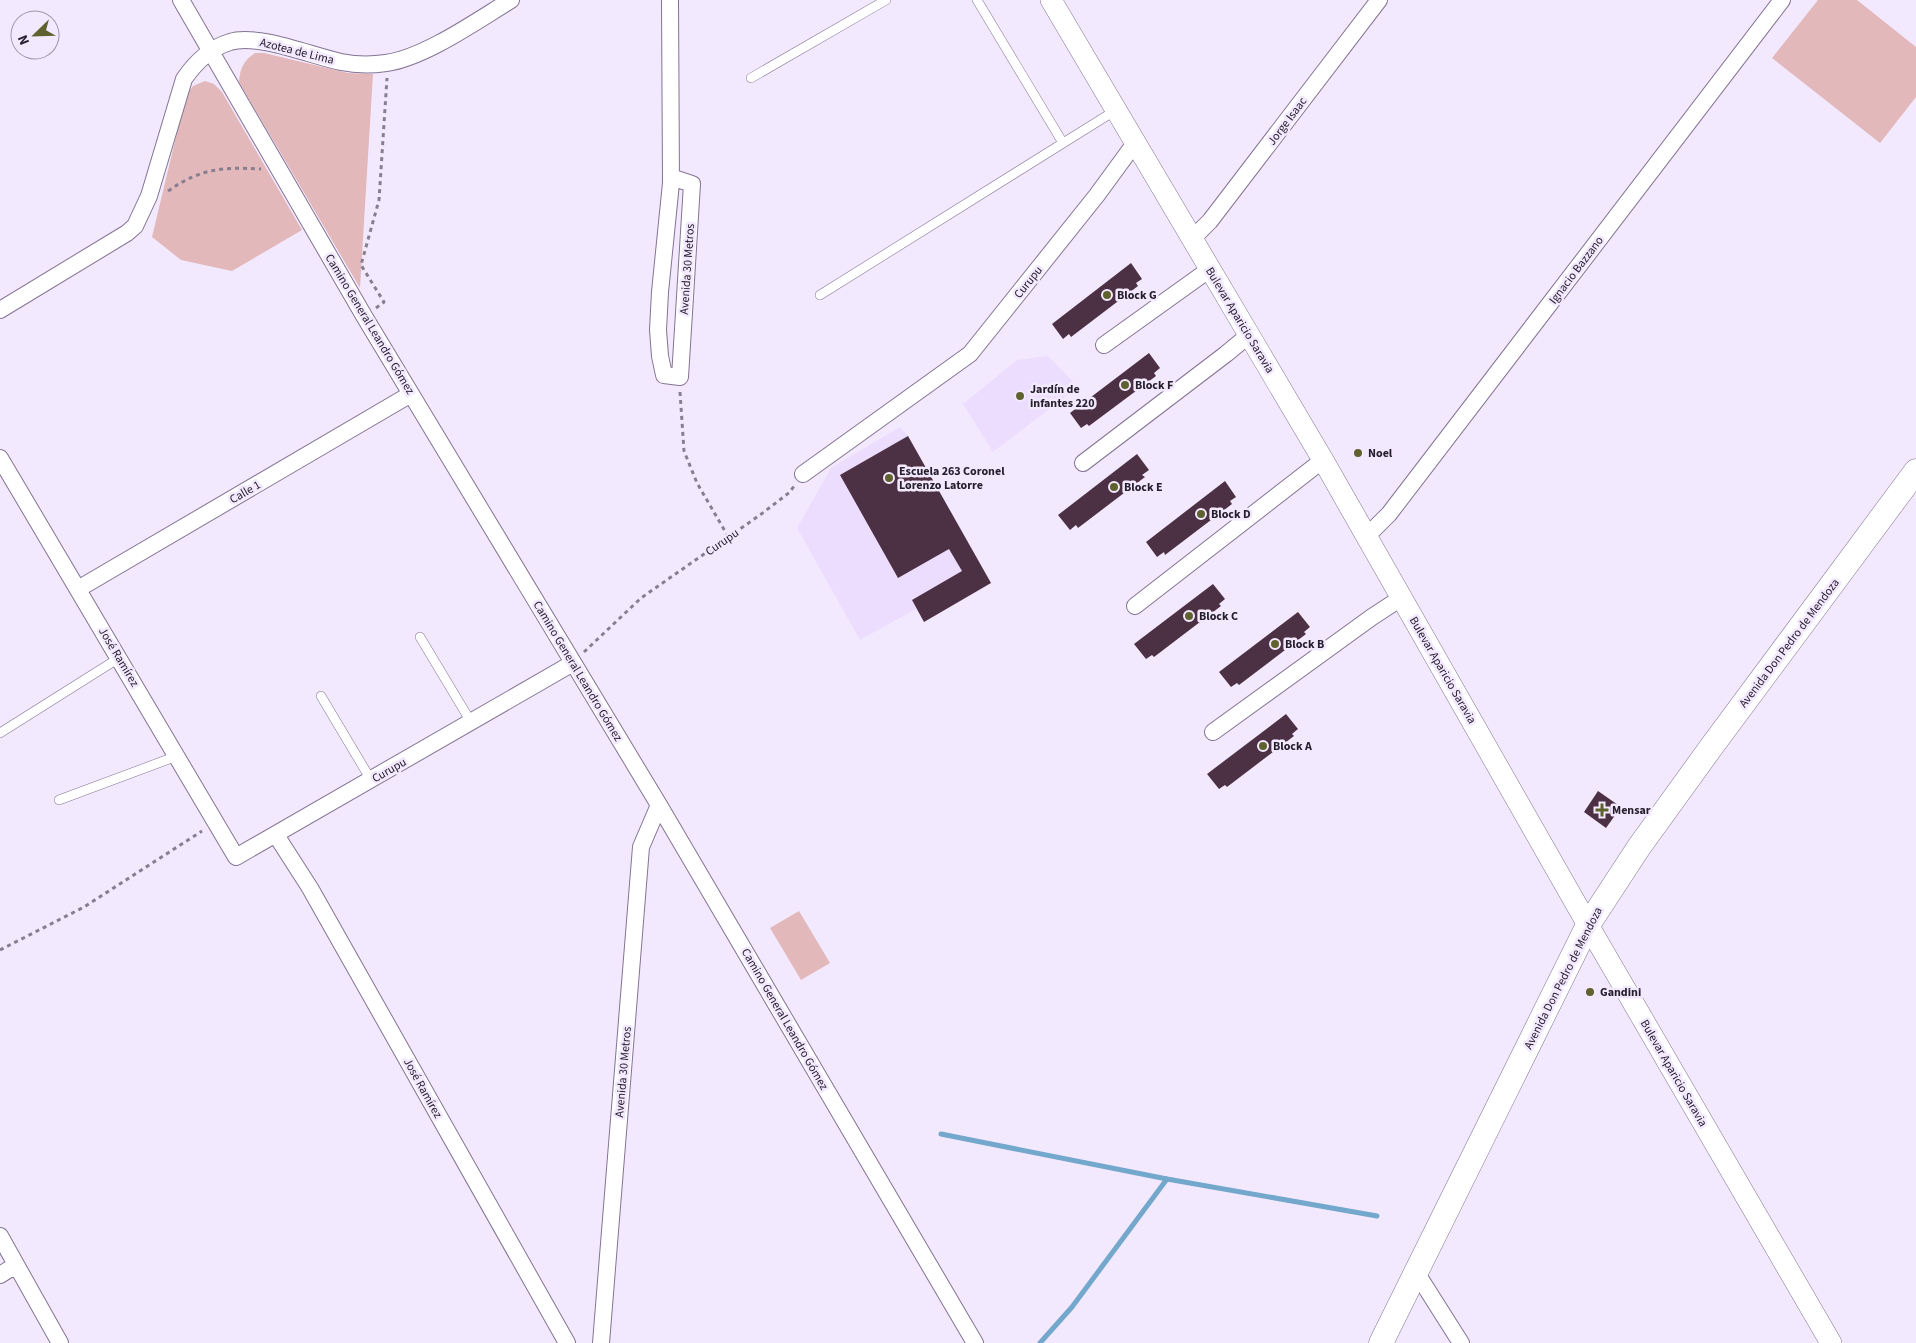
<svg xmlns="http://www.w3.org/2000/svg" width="1916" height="1343" font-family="'Source Sans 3',sans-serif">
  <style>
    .built { fill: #ecddfe }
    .green { fill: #e2b8bb }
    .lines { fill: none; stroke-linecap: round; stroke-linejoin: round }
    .stream { stroke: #73a7cb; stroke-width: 5 }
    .building { fill: #4c3144 }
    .service-casing { stroke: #837493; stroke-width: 10 }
    .minor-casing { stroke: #837493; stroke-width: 18 }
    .tertiary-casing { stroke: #837493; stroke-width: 22 }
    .secondary-casing { stroke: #837493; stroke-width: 25 }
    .path { stroke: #877f90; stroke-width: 3; stroke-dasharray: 4 4; stroke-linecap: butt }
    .service { stroke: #fff; stroke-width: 9 }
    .minor { stroke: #fff; stroke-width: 16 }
    .tertiary { stroke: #fff; stroke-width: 21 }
    .secondary { stroke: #fff; stroke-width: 24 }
    .poi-dot { fill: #5f612f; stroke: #f3e9fe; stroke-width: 2 }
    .labels { text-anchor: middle; stroke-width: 5; stroke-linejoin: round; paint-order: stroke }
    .street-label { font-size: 12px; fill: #26202d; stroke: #f3e9fe }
    .poi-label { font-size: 12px; font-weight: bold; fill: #26202d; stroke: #f3e9fe; text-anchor: start }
  </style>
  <rect width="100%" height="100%" fill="#f3e9fe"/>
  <!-- built -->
  <path class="built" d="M1048,356L1078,387L993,452L963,404L1017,360Z
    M900,427L908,436L991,583L924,622L916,609L860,640L797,528L831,468Z"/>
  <!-- green -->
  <path class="green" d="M1818,0H1857L1916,47V97L1880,143L1772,58Z
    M255,53H264L348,73L373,74L360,288L239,82C240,69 243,61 255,53Z
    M205,81L214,84L222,92L302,230L232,271L181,260L152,237L186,95L193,86Z
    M799,911L830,963L801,980L770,928Z"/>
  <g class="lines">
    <!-- stream -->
    <path class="stream" d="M941,1134L1167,1179L1377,1216
      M1040,1343L1072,1307L1167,1179"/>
  </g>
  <!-- building -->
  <path class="building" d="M1131,263L1142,279L1136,283L1138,286L1071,337L1069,334L1063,339L1052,324Z
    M1149,353L1160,368L1154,373L1156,376L1089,426L1087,424L1081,428L1070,413Z
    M908,436L991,583L924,622L912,600L962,571L949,549L898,578L840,475Z
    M1137,454L1149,470L1142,475L1145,477L1078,528L1076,525L1070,530L1058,515Z
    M1225,481L1236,497L1230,501L1232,504L1165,555L1164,552L1157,557L1146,542Z
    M1213,584L1225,599L1219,604L1221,606L1154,657L1152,655L1146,659L1134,644Z
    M1298,612L1310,627L1304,632L1306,634L1239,685L1237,683L1231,687L1219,672Z
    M1286,714L1298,729L1292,734L1294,736L1227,787L1225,785L1219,789L1207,774Z
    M1598,791L1621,807L1606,828L1584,812Z"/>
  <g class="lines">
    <!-- service casing -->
    <g class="service-casing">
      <path id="service" d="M977,0L1063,143
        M751,78L886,0
        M820,295L1116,110
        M420,637L471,722
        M321,696L371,780
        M0,733L119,658
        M59,800L177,756"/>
    </g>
    <!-- minor casing -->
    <g class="minor-casing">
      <path id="minor" d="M181,0L364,316L659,805L975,1343
        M670,0L671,183L660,292L658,330L660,356L664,375L680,377L692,184L671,177
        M1192,239L1210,221L1379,0
        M0,310L127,233L135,226L149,196L184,79C195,63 210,48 230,42C257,33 312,56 341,62C356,65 372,65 386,63C424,58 478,20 511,0
        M1104,345L1210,269
        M0,458L236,857L573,663
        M1083,463L1226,354L1249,335
        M803,474L970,354L1097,195L1135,143
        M1366,537L1389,514L1782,0
        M78,589L411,394
        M1135,606L1323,460
        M1213,732L1372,617L1401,598
        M276,835L310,888L567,1343
        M0,1236L60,1343
        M1416,1272L1461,1343
        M0,1275L16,1265
        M601,1343L641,847L659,805"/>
    </g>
    <!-- tertiary casing -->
    <g class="tertiary-casing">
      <path id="tertiary" d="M1051,0L1323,460L1588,925L1831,1343"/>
    </g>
    <!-- secondary casing -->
    <g class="secondary-casing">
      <path id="secondary" d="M1381,1343L1588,925L1639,847L1712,746L1916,471"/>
    </g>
    <!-- path -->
    <path class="path" d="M168,191C201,168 223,167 261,169
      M376,308L384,302L361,265L379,200L387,78
      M680,392L684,451L697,483L729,538
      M584,652L641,598L760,515L790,492L794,486
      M0,950L84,907L202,831"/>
    <!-- service -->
    <use href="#service" class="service"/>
    <!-- minor -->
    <use href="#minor" class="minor"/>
    <!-- tertiary -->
    <use href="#tertiary" class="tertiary"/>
    <!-- secondary -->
    <use href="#secondary" class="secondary"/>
  </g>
  <!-- markers -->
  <g class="poi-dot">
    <circle cx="1107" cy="295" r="5"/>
    <circle cx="1125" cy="385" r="5"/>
    <circle cx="1020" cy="396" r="5"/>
    <circle cx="1358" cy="453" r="5"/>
    <circle cx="889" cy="478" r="5"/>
    <circle cx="1114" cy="487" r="5"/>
    <circle cx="1201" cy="514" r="5"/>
    <circle cx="1189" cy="616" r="5"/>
    <circle cx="1275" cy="644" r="5"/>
    <circle cx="1263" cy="746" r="5"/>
    <path d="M1599.5 802.5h5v5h5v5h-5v5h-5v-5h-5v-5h5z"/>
    <circle cx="1590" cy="992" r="5"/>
  </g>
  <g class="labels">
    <!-- street labels -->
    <g class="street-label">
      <text transform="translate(297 51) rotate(14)" y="4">Azotea de Lima</text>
      <text transform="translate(1287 121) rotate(-53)" y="4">Jorge Isaac</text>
      <text transform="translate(687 269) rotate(-86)" y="4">Avenida 30 Metros</text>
      <text transform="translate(1576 270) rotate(-53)" y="4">Ignacio Bazzano</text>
      <text transform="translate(1028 282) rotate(-51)" y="4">Curupu</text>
      <text transform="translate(1240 320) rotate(59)" y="4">Bulevar Aparicio Saravia</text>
      <text transform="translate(370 324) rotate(59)" y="4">Camino General Leandro Gómez</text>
      <text transform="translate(245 492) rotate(-30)" y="4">Calle 1</text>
      <text transform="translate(722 542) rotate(-35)" y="4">Curupu</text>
      <text transform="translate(1789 643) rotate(-53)" y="4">Avenida Don Pedro de Mendoza</text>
      <text transform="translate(119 657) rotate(59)" y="4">José Ramírez</text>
      <text transform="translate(1443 670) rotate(60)" y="4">Bulevar Aparicio Saravia</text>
      <text transform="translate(578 671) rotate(59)" y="4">Camino General Leandro Gómez</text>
      <text transform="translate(389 770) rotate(-30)" y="4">Curupu</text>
      <text transform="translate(1563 978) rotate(-63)" y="4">Avenida Don Pedro de Mendoza</text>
      <text transform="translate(785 1019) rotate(60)" y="4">Camino General Leandro Gómez</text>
      <text transform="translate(623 1072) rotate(-85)" y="4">Avenida 30 Metros</text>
      <text transform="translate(1674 1073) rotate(60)" y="4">Bulevar Aparicio Saravia</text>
      <text transform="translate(423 1088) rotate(61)" y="4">José Ramírez</text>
    </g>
    <!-- poi labels -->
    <g class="poi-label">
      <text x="1117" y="299">Block G</text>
      <text x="1135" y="389">Block F</text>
      <text x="1030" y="393">Jardín de<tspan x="1030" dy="14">infantes 220</tspan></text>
      <text x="1368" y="457">Noel</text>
      <text x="899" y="475">Escuela 263 Coronel<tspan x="899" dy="14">Lorenzo Latorre</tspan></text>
      <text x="1124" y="491">Block E</text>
      <text x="1211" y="518">Block D</text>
      <text x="1199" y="620">Block C</text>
      <text x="1285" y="648">Block B</text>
      <text x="1273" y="750">Block A</text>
      <text x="1612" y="814">Mensar</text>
      <text x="1600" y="996">Gandini</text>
    </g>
  </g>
  <!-- north arrow -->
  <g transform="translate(35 35) rotate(247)"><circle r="24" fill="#f3e9fe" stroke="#a199aa"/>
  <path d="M0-4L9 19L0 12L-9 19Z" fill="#5f612f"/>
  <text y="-8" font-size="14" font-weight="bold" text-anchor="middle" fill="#26202d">N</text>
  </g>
</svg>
